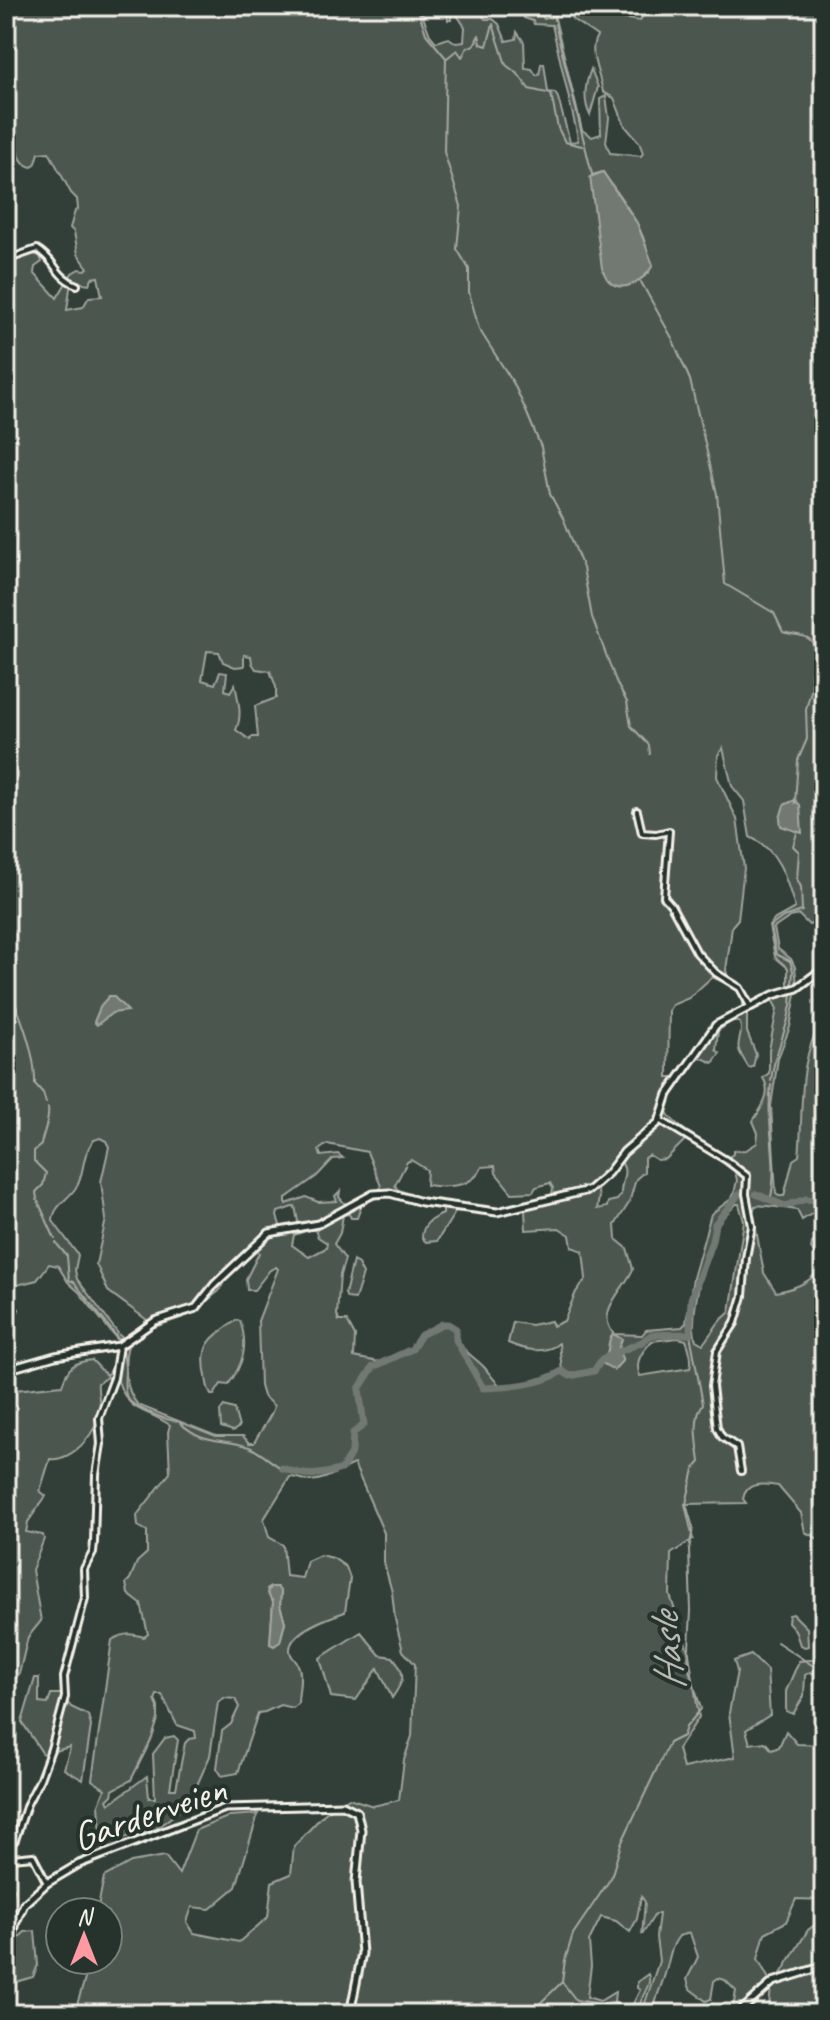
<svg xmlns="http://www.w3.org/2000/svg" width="830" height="2020" font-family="Caveat,sans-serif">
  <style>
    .green { fill: #4c564f; stroke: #a0a49c; stroke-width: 2; fill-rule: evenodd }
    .water { fill: #727972; stroke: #a6a9a1; stroke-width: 2 }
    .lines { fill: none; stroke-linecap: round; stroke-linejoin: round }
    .stream { stroke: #a6a9a1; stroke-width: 2 }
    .river { stroke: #727972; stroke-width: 7 }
    .street-casing { stroke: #f4f1e8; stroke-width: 10 }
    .secondary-casing { stroke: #f4f1e8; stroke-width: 11 }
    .street { stroke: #26332d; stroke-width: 4 }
    .secondary { stroke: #26332d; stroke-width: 5 }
    .labels { text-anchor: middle; stroke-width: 8; stroke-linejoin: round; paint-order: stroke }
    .street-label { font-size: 40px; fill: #f4f1e8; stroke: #26332d }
    .water-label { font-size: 42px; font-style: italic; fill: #babbb3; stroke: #26332d }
  </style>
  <rect width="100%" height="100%" fill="#323e38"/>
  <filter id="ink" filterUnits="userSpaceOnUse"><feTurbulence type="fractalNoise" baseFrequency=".0125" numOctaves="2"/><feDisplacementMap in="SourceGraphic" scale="16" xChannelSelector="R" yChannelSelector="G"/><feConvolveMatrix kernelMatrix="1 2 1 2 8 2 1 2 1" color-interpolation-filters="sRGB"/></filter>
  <g filter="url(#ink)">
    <!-- green -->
    <path class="green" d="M6,6H419L430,35L436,42L449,38L456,43L464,42L465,27L455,12L451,13V20H448L445,6H477L485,19H493L499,24L506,41L516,39L517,32L524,42L525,68L532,69L536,75H539L541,64L544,63L548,92L555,93L558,98L570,142L578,141L577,133L552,25L534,24L533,21L524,18L522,6H537L544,19L551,17L550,6H552L582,130L592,137L601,134L600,99L606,96L609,118L606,142L610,153L641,156L643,153L639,142L625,126L614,98L603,92C600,74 587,51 597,36L572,19L571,6H617L621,18L640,21L648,6H824V855L816,868L824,880V903L814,923L809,925L799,915L790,917L774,928L778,949L791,959L795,967L797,984L824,963V971L796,994L790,1027L778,1058L771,1106L776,1194L779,1196H784L793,1160L799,1156C804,1109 796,1059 824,1018V1206L802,1220L797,1210C790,1209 760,1204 755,1206L753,1213L764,1273L776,1292C794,1289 814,1281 823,1264L811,1249L812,1243L824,1234V1542L805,1532L801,1513L778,1486C764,1484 746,1481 743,1499L746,1503L685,1504L693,1539L671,1554L670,1595L689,1654L699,1717L678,1749L683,1768L735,1757L729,1713L737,1671L734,1661L751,1655L767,1670L770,1715L746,1730L750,1744L765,1742L772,1750L779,1747L786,1731L797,1744L824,1745V1900L796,1899L786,1922L765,1933L758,1959L770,1981L779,1977L808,1930L820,1921L824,1908V2014H768L771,1988L743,2014H732L736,1991L725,1980L718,1978L714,1981L711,1999L706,2001L690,1989L687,1979L698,1957L690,1933L679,1936C669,1949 670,1959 665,1974C661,1988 654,1999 654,2014H74L91,1960H108V1912H97L104,1877L131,1862L165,1856L179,1874L196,1830L230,1816L258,1814L236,1887L210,1909L192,1907L187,1922L194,1933L239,1942L268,1917L272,1882L291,1874L294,1846L324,1814L349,1798L373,1806L399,1800L404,1760L412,1736L415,1664L403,1651L395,1619L392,1592L384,1563V1533L354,1464C340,1469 327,1481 309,1481C302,1480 297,1477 290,1477L264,1519L269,1537L283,1545L286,1576L302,1578L307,1561L320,1555L333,1558L346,1567L350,1578L345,1612C330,1617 291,1630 290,1649C289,1657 296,1659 298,1665C303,1675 298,1692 298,1703L293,1708L280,1705L265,1712L258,1713L238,1773L222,1776L217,1768L222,1731L231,1724L239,1707L235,1699L224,1698L218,1702L210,1756L189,1803L156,1829L123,1838L101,1835L99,1804L105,1789L92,1780L112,1640C124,1633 130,1633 144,1637L148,1634L141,1604L128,1594L126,1583L130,1579L137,1562L147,1553V1531L138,1526L137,1515L170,1473L168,1432L170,1425C145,1408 129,1414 118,1381L114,1382L107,1377L98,1383C97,1392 100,1400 100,1408C100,1430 73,1462 50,1459L40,1491L46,1496L28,1522L26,1532L43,1535L44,1539L32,1570L41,1621L28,1637L19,1674L6,1690V1391L62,1385C68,1367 73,1362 92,1360L106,1375L115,1366L117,1351L62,1358L6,1372L47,1355L94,1349L119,1342L79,1292L68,1282L58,1266L49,1264L37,1280L13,1286L6,1281V264L30,253L40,256L42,262L35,267L34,273L57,298L72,273L79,269L85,270L88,268L78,254L74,232L70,228L75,211L78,209L77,199L71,193L49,152L39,153L36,163L32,167C20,165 19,152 13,142L9,141L6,144ZM603,172C623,202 652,235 649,273L638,281L592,175ZM98,277L102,296L89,297L83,307L67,310L70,288L77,282L89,284L92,278ZM207,651L219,652L223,662L235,667L244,666V655L251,656L252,663L256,669L270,671L276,687V698L255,706L258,737H252L250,740L236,730C243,715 238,700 235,684L230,692L225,690L227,673L220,672L215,684L202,680ZM723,748L732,786L744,801L750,837C780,851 786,878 795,908L775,919L769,926L775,957L788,968V988L768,993L754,1002L750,1001L744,989L728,979L726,970L731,935L732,926L738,919L744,868L737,819L717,777L718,755ZM712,977L739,989L744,997L742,1008C734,1012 725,1015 719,1020C702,1031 689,1061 676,1077H668L669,1010L672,1005L689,998ZM772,999L777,1009L769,1050V1073L763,1078C773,1094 761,1108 753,1121L758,1133L757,1143L746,1150L733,1151V1154L727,1158C716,1152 668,1122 667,1111C664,1091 688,1070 698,1056L713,1063L720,1053L716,1050L718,1031L733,1020L740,1023C744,1035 736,1041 739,1050C741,1056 746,1063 749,1068L753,1067L756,1054L747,1032V1011ZM100,1138L106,1141L109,1147L101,1182L106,1219L96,1264L108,1291L147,1320L126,1339L120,1336L77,1279L75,1270L78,1255L53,1221C53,1207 67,1200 75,1189C86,1173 80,1157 94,1140ZM686,1139L734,1168L737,1180L734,1194L731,1199L711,1214L693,1278L686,1323L682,1327L646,1330L642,1335L614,1334C594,1312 626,1288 633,1269L627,1248L616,1239L615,1225L629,1203L636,1179L644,1172V1158L649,1155L657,1160L666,1159ZM327,1144L367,1152L381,1186L380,1189L350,1205L344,1203L339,1197L340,1191L335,1196L337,1201L318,1202L306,1197L286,1204V1198L317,1176L333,1159L343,1158L338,1154L321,1156L319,1150ZM411,1160L427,1170L426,1185C445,1188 473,1188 482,1167L495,1166L496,1173L512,1193L533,1192L536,1187L550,1183L553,1188L552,1195L498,1211L421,1200L397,1189L395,1185L407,1162ZM620,1161C630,1172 620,1181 621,1195L617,1200L608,1202L607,1207L597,1209L599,1198L597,1187ZM383,1195L443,1208V1214C431,1219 422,1224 422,1238L426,1242L437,1241L456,1211L497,1214L525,1209L526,1230L559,1228L570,1235L572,1247L583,1251L586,1279L576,1292L564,1321L553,1326L551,1321L531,1325L513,1322L508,1343C524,1350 546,1355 559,1343L562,1371L550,1379L503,1388C495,1382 490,1374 484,1367C472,1354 457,1350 456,1329C445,1321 432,1325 421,1335C417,1339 415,1346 410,1350C405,1353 398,1357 393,1359C382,1365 366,1359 354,1357L355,1336L347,1321H339L337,1315L340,1275L345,1259L334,1244L340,1233L343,1215L349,1214L351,1218H357L362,1204ZM736,1204H739L744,1221L730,1312L719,1322L703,1344L696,1340C688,1316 707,1246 719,1223C723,1216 731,1210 736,1204ZM295,1206L299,1227L281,1228L277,1216L278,1212ZM309,1230H315L318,1237L327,1243L326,1248L309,1257L292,1245L294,1235ZM256,1249L259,1253L246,1279L247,1290H254L270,1270L276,1267L278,1269L258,1321L260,1386L263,1396L274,1406C271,1419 260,1430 254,1443H249L243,1436H216L138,1405C125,1391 123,1363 128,1345L149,1329L189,1315L219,1291L226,1278ZM678,1338L686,1340C689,1347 693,1361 690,1368L640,1376C634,1361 642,1352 652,1341ZM271,1587L281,1592L280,1606L285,1622L280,1642L270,1644L273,1602L267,1589ZM157,1695H162L177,1725L195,1731L196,1738L189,1739L185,1743L176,1789H170L178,1740L174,1736L165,1738L153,1754L155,1798H149L147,1776L109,1804L107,1800L112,1795L113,1790L131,1780L152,1738L158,1719V1707L155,1700ZM641,1896L645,1902L642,1935L655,1914H659L656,1937L659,1961L644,2006H640C641,1994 653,1985 648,1974L637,1982V1988L640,1990L631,2008L623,2010L614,2002L615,1992L600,2001L587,1997L591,1966L589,1941L601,1917L616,1921L630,1932L637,1919Z
      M591,69L598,87L590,115C583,101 585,84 591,69Z
      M353,1261L358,1264L363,1274L355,1299L347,1298L345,1294Z
      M6,1305H14L19,1309L11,1329L6,1335Z
      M237,1320L240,1321C249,1346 243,1365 228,1385L221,1384L214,1395H211C207,1388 207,1384 206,1376C199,1343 211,1338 237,1320Z
      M224,1406L234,1409L239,1427L233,1431L221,1427L220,1411Z
      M793,1614L807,1628L808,1646L805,1647L800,1645L795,1630L788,1622L789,1615Z
      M361,1632L380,1655L393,1657C407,1674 404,1681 392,1698L378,1668L356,1700L331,1697L320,1658Z
      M824,1652V1678L810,1672L805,1675L804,1696L793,1714L786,1711V1691L799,1661L821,1659Z
      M35,1678H39V1703L48,1704L51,1694H61L71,1707L88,1715L91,1726L83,1780L64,1769L70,1747L43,1754L22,1722Z
      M6,1883L14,1888L11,1906L17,1939L25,1932L35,1931L38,1965L33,1977L6,1985Z"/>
    <!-- water -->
    <path class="water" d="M603,172L637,223L653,265C646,279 622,296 608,280C607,280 602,269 602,268L590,177Z
      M795,800L800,805L802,833L781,826L780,818L784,805Z
      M109,996H113L128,1011L112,1013L97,1025L94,1022L101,1005Z
      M613,1334L622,1339L618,1350L623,1360L614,1370L602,1363C612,1352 605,1343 613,1334Z
      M270,1587H277L281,1592L280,1606L285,1622L280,1642L274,1646L270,1644L273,1602L267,1593Z"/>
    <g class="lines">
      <!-- stream -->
      <path class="stream" d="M417,6L426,34L446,58L444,152L461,206L457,249L469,269V292L479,329L514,384L526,411L541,447L550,494L564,520L583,568L592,617L617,684L627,702L631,726L649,745L650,754
        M552,6L554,20
        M555,24L592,174
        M447,58L457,50L462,57L467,48L474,45L479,35L481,44L487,46L493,24L506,65L518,74L529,89L551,94L558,128L565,142L582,146
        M641,282L672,338L690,380L717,494L725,584L774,613L783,632C798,637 813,631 816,654
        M795,803L798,760L807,739L806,709L812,687L811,673L817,664L816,656
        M6,983C19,1011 36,1054 35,1084L43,1093L46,1103
        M792,986L793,971L790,961L776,954L771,926L783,917L802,911L801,887L797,879L799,852L793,846L797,833
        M771,1081C774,1049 791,1026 792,993
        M48,1108C50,1121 43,1132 41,1145L34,1151V1161L46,1173L43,1185L36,1192L37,1199L55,1239
        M770,1201C780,1163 765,1124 771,1085
        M56,1243L67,1256L69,1280L74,1282L120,1341
        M123,1348C123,1356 126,1366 125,1373C123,1397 125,1402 148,1412C158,1416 166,1421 178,1421C204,1446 221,1437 249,1447C259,1451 271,1462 281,1468
        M777,1642L824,1673
        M562,1982L576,2000L601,2004L626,2014
        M529,2014L562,1982L565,1960L573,1934L611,1878L621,1844L669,1743L683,1736L686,1727L701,1709L688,1666L691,1611L689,1550L693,1528L686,1504L694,1469L700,1462C698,1445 692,1419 703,1404L690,1334"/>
      <!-- river -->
      <path class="river" d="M756,1194L785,1206L806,1199L824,1201
        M282,1468C307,1477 317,1476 342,1469L352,1451L353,1433L364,1425L359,1389L373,1367L412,1349L421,1335L442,1324H448L456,1329V1340L483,1388C509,1387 540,1385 562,1371L570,1376L594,1371L602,1359L642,1342L651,1335L690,1334L691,1299L712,1241L715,1224L739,1194"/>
      <!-- street casing -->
      <g class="street-casing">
        <path id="street" d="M6,260L37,249C57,261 54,276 77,285
          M637,811L642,833L656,834L669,831L664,897L671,905L697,953L716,973L740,988L750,1006
          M660,1120L726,1160L747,1176L746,1194L752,1226L746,1258L743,1296L735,1323L717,1351L712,1386L717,1428L722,1437L737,1447L741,1471
          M47,1883L33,1856L12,1858L7,1854V1848L15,1840L27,1804L40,1779L51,1749L65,1697L64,1677L85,1598L84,1569L93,1552L94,1542L96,1475L101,1444L99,1418L114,1378L119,1346"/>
      </g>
      <!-- secondary casing -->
      <g class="secondary-casing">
        <path id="secondary" d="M6,1370L55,1356L119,1346L155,1321L196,1308L215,1284L269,1233L318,1224L373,1194L390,1193L422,1202L497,1212L589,1190L608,1173L624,1152L659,1122L668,1094L716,1025L773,995L797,988L824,968
          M6,1968L16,1922L24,1904L47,1883L79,1864L225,1808L343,1805L357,1812L361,1830L356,1882L362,1953L350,2014
          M737,2014L773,1982L824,1966"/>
      </g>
      <!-- street -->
      <use href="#street" class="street"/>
      <!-- secondary -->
      <use href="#secondary" class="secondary"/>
    </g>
  </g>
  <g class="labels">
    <!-- street labels -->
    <g class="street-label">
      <text transform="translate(149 1812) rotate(-19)" y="14">Garderveien</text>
    </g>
    <!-- water labels -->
    <g class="water-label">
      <text transform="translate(666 1652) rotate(-95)" y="15">Hasle</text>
    </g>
  </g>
  <!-- margin -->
  <rect width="830" height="2020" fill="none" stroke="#26332d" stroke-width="32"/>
  <rect x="16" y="16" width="798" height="1988" fill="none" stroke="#f4f1e8" stroke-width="3" filter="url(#ink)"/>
  <!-- north arrow -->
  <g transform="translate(84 1936)"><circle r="38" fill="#26332d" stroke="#787f78" stroke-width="2"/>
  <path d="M0-6L14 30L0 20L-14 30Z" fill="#ff9aa2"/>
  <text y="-12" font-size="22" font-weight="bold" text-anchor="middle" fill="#f4f1e8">N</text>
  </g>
</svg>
